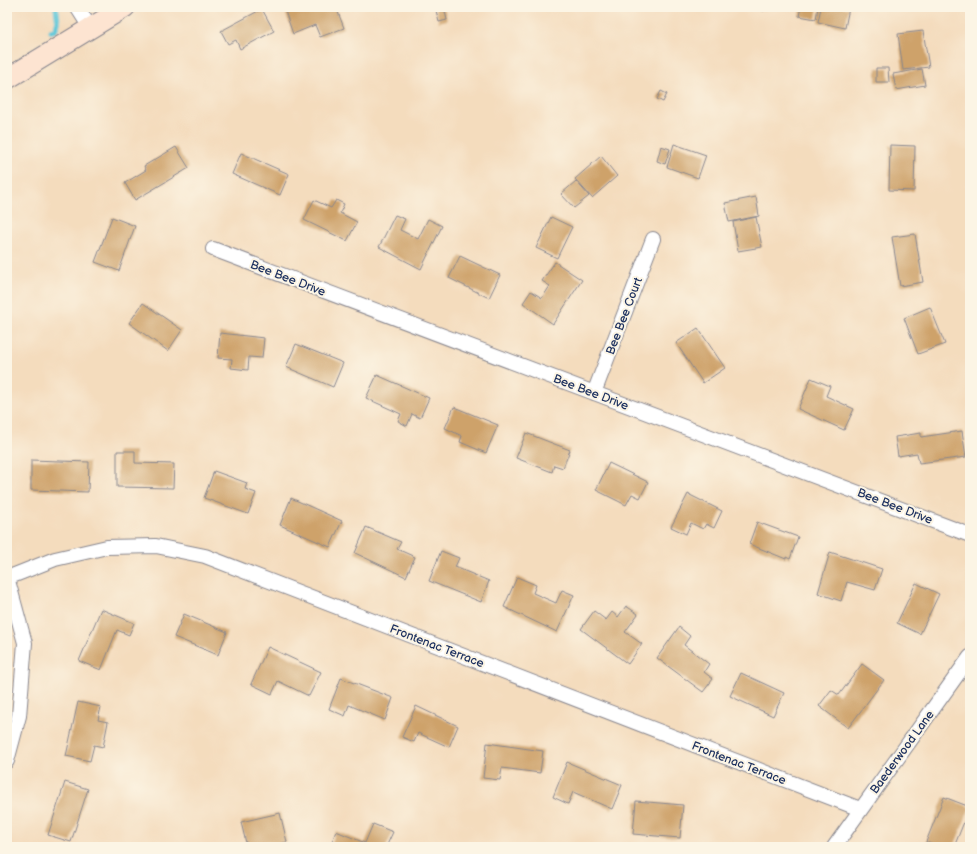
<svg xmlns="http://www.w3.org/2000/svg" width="977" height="854" font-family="'Balsamiq Sans',sans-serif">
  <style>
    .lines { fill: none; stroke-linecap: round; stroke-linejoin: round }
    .stream { stroke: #5ec7d9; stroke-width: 5.5 }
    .building { fill: #cea26a }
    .street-casing { stroke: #88868e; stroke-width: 16 }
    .secondary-casing { stroke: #88868e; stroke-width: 22 }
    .street { stroke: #fff; stroke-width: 14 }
    .secondary { stroke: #fde4d1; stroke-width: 20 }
    .labels { text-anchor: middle; stroke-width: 4; stroke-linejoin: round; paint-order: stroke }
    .street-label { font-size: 12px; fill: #1b2f5e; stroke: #fcf5e5 }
  </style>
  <rect width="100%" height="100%" fill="#fcf5e5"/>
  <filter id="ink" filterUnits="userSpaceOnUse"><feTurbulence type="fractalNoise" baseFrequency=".025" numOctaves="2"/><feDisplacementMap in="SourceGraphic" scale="8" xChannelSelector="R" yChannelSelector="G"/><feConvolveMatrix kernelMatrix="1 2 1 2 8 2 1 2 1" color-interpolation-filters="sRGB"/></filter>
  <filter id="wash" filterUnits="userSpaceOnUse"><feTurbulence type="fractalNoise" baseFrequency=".012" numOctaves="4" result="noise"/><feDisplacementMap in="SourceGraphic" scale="16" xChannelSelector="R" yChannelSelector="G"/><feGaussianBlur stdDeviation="0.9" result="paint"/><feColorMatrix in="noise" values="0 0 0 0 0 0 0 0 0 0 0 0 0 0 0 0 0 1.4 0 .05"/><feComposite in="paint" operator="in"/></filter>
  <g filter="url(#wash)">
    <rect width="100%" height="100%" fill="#f4dcbd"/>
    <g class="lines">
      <!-- stream -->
      <path class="stream" d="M51,31L55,30L58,22L56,7"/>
    </g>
    <g id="blocks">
      <!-- building -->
      <path class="building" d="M295,7H336L344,28L320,37L315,25L293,34L285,11Z
        M435,7H444L447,20L439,22Z
        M744,7H765L764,11Z
        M801,7H818L816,19L799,16Z
        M821,7H842L849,8L845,28L818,22Z
        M262,9L274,31L240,49L236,40L228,44L221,31Z
        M923,31L929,67L903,70L898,34Z
        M876,68H888L889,82H876Z
        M922,69L925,85L896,90L893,74Z
        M661,91L667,94L663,102L657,99Z
        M674,144L706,155L698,178L667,167Z
        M890,145L915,146L914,191L889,190Z
        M661,146L670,149L665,164L657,161Z
        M176,147L189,168L135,200L125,183L146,170L144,166Z
        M241,153L289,174L280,195L232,174Z
        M601,156L617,176L592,198L575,179Z
        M576,181L589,196L574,208L561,194Z
        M756,197L759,216L729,222L725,203Z
        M314,200L331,208L336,200L344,204L340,213L357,222L347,241L304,220Z
        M395,215L405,219L400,230L418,239L428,219L442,226L421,269L379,247Z
        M112,217L135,226L119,271L95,262Z
        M551,217L572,227L557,258L536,248Z
        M756,217L762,247L738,251L733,222Z
        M915,234L923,282L900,286L892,237Z
        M460,256L500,275L489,298L449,278Z
        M555,262L582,280L553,324L523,303L531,291L542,298L550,286L542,281Z
        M143,303L182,330L168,351L129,323Z
        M930,307L945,344L918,354L904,318Z
        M698,328L725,368L703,383L676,343Z
        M220,333L264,338L262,358L249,357L248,370L231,368L232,359L218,358Z
        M296,344L343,363L333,387L286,367Z
        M377,375L429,398L420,418L412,414L407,426L398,421L401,414L366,398Z
        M811,378L830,386L826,396L854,409L844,430L798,409Z
        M454,407L498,425L486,453L460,442L462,436L445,428Z
        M962,431L966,457L919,463L917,453L898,456L895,437L921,433V437Z
        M526,433L570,450L563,468L554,465L552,472L516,458Z
        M117,451H135V463L174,464L173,488L117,487Z
        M31,460L89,462L88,492L31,490Z
        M609,463L648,482L640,498L632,494L626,505L596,490Z
        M214,471L247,483L245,489L256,493L248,514L204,498Z
        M688,494L722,511L714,528L706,524L703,529L691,523L686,534L671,527Z
        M291,498L342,521L330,547L280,525Z
        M757,522L798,537L790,559L786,557V559L749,544Z
        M366,527L401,542L397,549L415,557L406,577L355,553Z
        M441,551L459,558L455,567L489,581L481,602L429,581Z
        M830,552L882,569L875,590L847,582L841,601L818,593Z
        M517,577L536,585L533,593L556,603L562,590L574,595L557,632L504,607Z
        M916,583L939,594L920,634L897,623Z
        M626,606L638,614L625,632L642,644L628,664L581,629L594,611L606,620L612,612L618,617Z
        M101,609L134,623L129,635L117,630L101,670L79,661Z
        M184,614L227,632L218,655L174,637Z
        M679,627L690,636L684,645L709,664L704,672L713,679L703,692L657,658Z
        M268,647L321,672L309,696L278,681L272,694L251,684Z
        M862,664L884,680L848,728L819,706L831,690L839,695Z
        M741,673L784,693L773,716L730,696Z
        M341,678L393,698L385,720L349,705L345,716L329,709Z
        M78,702L101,707L98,720L108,722L103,747L94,745L90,761L66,756Z
        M416,706L458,726L449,747L418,733L414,742L402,737Z
        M487,743L543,751L540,773L502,768L500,780L483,778Z
        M567,762L622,785L612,809L573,792L568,804L553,797Z
        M65,782L88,789L71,842L48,835Z
        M944,797L970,807L954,847H939L926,842Z
        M636,801L683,805L680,838L633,834Z
        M280,813L287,842L267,847H247L241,822Z
        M373,824L393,832L386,847H330L336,831L365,843Z"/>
    </g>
  </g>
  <g filter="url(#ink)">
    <use href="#blocks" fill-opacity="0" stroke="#88868e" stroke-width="1"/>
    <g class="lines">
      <!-- street casing -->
      <g class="street-casing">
        <path id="street" d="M77,7L91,29
          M213,249L970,535
          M594,393L653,239
          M7,577L25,643L19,716L7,761
          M7,578L55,559L107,547L156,546L205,556L860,809
          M834,847L970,657"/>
      </g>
      <!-- secondary casing -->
      <g class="secondary-casing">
        <path id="secondary" d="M7,79L125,7"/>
      </g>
      <!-- street -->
      <use href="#street" class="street"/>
      <!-- secondary -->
      <use href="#secondary" class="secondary"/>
    </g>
  </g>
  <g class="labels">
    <!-- street labels -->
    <g class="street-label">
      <text transform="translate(288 278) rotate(21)" y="4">Bee Bee Drive</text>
      <text transform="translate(624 316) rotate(-69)" y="4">Bee Bee Court</text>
      <text transform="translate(591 392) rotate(21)" y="4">Bee Bee Drive</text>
      <text transform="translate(895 506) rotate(21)" y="4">Bee Bee Drive</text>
      <text transform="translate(437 646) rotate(21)" y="4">Frontenac Terrace</text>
      <text transform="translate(902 752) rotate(-54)" y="4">Baederwood Lane</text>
      <text transform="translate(739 763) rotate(21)" y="4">Frontenac Terrace</text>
    </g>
  </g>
  <!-- margin -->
  <rect width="977" height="854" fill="none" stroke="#fcf5e5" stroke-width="24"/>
</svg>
